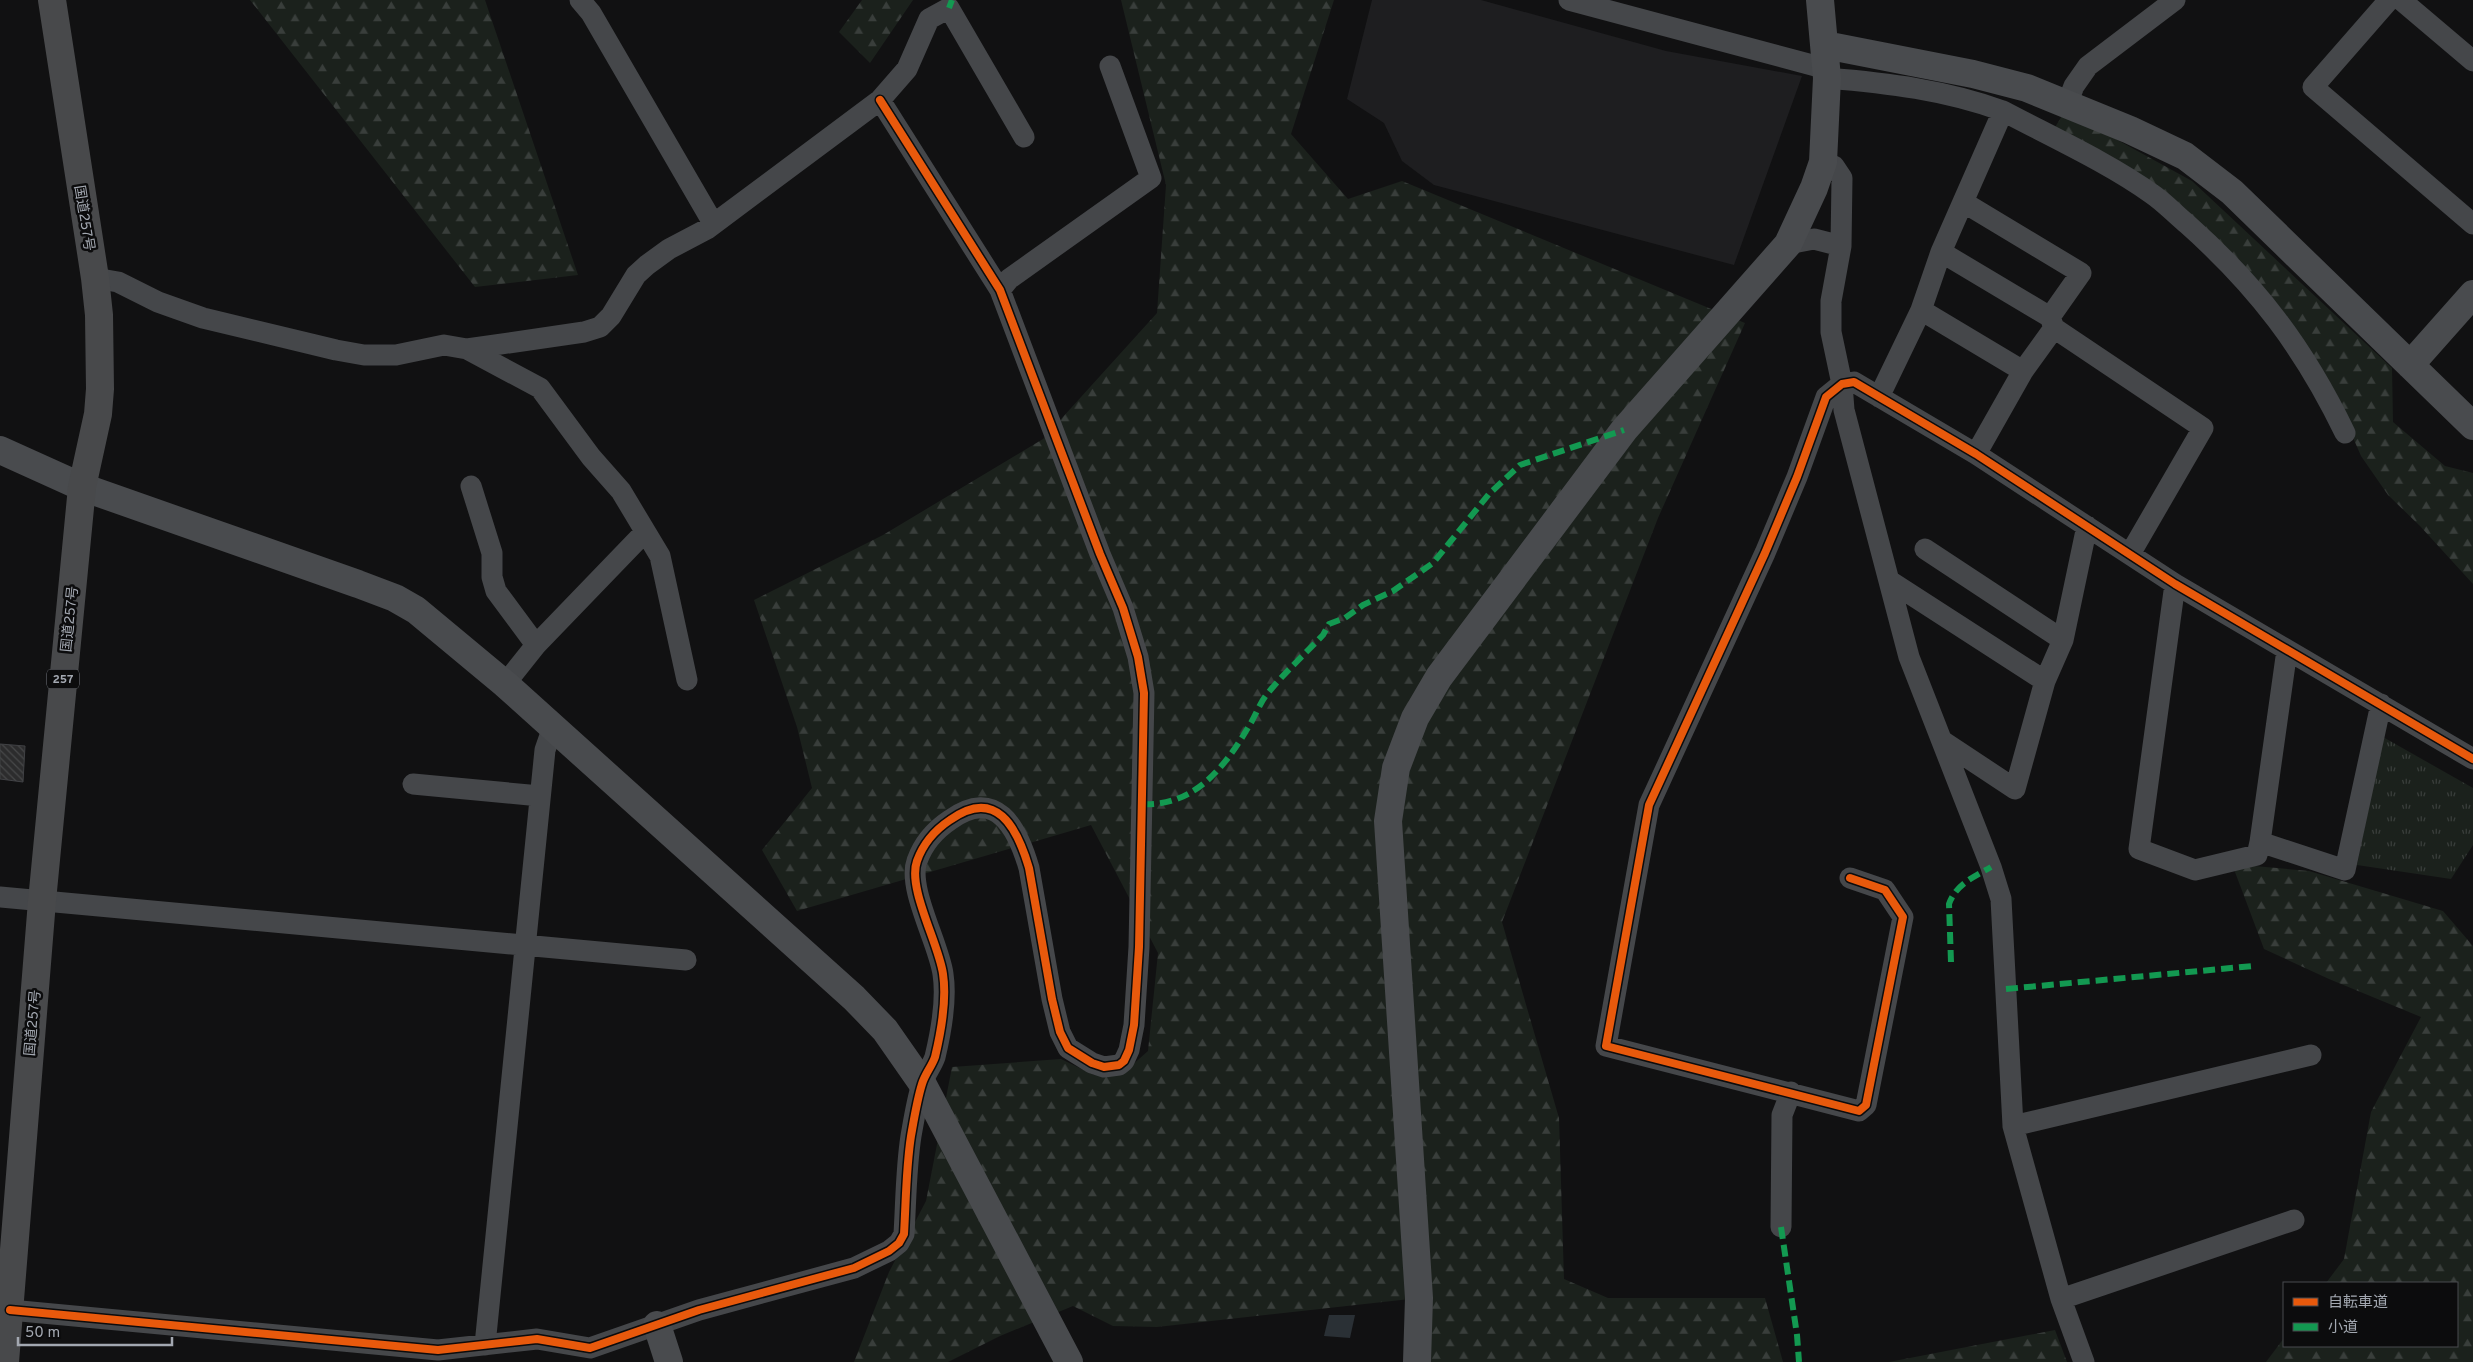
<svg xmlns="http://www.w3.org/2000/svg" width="2473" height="1362" font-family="Overpass,'Noto Sans JP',sans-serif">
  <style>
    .built { fill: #1e1e20 }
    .grass { fill: url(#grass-tufts) }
    .forest { fill: url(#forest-firs) }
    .water { fill: #2a3035 }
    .building { fill: url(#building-back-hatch); stroke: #414245 }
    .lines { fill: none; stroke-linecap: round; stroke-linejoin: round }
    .street { stroke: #45474a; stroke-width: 21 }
    .secondary { stroke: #494b4e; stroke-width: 28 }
    .highway { stroke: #48494b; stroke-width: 28 }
    .quiet { stroke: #139951; stroke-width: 6; stroke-dasharray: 12 6; stroke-linecap: butt }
    .cycleway-casing { stroke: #0c0c0d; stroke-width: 11 }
    .cycleway { stroke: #e8590c; stroke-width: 8 }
    .labels { text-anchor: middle; stroke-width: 5; stroke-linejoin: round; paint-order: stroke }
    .shield { fill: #0c0c0d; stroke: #767980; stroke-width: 1 }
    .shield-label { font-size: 12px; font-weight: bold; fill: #a3a8b1 }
    .street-label { font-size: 14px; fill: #a3a8b1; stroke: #0c0c0d }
  </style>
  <defs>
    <pattern id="grass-tufts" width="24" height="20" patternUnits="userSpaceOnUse" patternTransform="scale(1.25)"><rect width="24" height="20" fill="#1b211c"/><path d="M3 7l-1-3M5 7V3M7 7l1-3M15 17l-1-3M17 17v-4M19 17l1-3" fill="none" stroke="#393e3b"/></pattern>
    <pattern id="forest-firs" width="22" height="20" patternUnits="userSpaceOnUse" patternTransform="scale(1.25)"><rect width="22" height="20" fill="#1b211c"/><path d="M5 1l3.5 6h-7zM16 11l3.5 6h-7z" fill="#393e3b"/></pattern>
    <pattern id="building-back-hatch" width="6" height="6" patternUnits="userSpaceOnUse" patternTransform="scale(1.25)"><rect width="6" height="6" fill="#2c2c2d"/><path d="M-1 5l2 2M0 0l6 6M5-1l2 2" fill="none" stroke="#474849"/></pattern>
  </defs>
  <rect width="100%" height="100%" fill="#111112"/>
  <!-- built -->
  <path class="built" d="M1372,0H1481L1666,51L1802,76L1734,265L1434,185L1402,161L1384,123L1347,99Z"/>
  <!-- grass -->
  <path class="grass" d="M2383,737L2473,788V845L2451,879L2357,865Z"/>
  <!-- forest -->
  <path class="forest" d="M250,0H485L578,275L475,287Z
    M862,0H913L870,63L839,32Z
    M1121,0H1334L1291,134L1348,199L1402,181L1745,323L1658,518L1502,922L1559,1118L1564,1279L1608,1298H1765L1783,1362H1420L1419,1298L1157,1327L1113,1326L1073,1306L1000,1336L948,1362H854L889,1272L926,1201L952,1067L1061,1059L1094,1075H1121L1148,1051L1158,953L1091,825L797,911L762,850L812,788L797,727L754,600L883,535L1043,439L1157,313L1166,185Z
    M2063,114L2092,126L2192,181L2392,368L2393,422L2445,466L2473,473V584L2420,526L2388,495L2361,456L2328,380L2268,296L2054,129Z
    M2232,864L2309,871L2443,911L2473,946V1362H2266L2284,1338V1346H2457V1283H2326L2344,1259L2371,1112L2421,1017L2329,979L2264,949Z
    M2055,1330L2067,1362H1889Z"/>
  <!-- water -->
  <path class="water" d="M1329,1315H1355L1350,1338L1324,1336Z"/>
  <!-- building -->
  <path class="building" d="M0,744L25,746L23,782L0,779Z"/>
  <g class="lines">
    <!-- street -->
    <path class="street" d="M580,0L591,13L713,223
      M1569,0L1827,69
      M2389,0L2313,87L2473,224
      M2401,0L2473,61
      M1827,78C1887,83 1946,90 2003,111L1941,252L1921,310L1879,397
      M2067,104L2074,86L2088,66L2175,0
      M2003,111C2050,136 2109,163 2152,194C2164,202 2175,214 2186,223C2257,286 2304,348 2345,433
      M1823,162L1834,166L1842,178L1841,246L1831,301V332L1842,384L1844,410L1909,657L1991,867L2001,899L2013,1126L2061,1299L2084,1362
      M1963,202L2081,273L2050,317L2054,328L2023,371L1976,454
      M1788,244L1814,239L1841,246
      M1941,252L2050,317
      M95,278L118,282L158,302L203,318L336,350L364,355H396L444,345L467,349L540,388L591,457L621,491L660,556L687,680
      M1000,290L1009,279L1151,178L1110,66
      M1921,310L2023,371
      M2054,328L2203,428L2130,554
      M467,349L584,332L600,327L611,316L636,275L647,265L669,249L707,229L880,100L907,69L929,19L949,8L1024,137
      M471,486L492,553V577L496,591L536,645
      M1925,549L2063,640
      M1890,581L2045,681
      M2175,584L2139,849L2195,870L2257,855L2260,842L2345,870L2381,704
      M505,684L536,645L644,533
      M1944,742L2015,789L2045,681L2063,640L2087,526
      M413,784L540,796
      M2260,842L2287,650
      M1850,878L1885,890L1903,917L1866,1105L1859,1111L1606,1046L1649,805L1765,553L1797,477L1826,397L1842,384L1854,382L1976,454L2175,584L2473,759
      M0,897L686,960
      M2013,1126L2311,1055
      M1781,1227L1782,1115L1791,1092
      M2061,1299L2294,1220
      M10,1310L438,1350L537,1339L590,1348L699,1310L854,1268L889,1251L899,1243L904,1234C906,1201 906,1168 911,1136C914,1119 917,1100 922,1084C925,1074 932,1066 935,1057C941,1032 947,1000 943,974C939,944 907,888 917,861C923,844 935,830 950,820C996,787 1017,827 1029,868L1052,999L1060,1032L1068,1048L1092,1063L1104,1067L1119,1065L1124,1061L1129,1050L1134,1025L1139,947L1144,693L1138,657L1123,608L1100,554L1000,290L880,100
      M485,1345L545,750L553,727"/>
    <!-- secondary -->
    <path class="secondary" d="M1825,45L1973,74L2027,88L2130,130L2185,156L2232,192L2473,426
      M2410,365L2473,294
      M0,450L82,487L358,584L395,598L416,610L505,684L854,998L885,1030L922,1083L1069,1362
      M657,1325L669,1362
      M1417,1362L1419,1298L1388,821L1396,768L1415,718L1439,677L1624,430L1788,244L1814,188L1823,162L1827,78L1820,0"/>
    <!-- highway -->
    <path class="highway" d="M5,1362L42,901L82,487L98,414L100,389L99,315L95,278L52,0"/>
    <!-- quiet -->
    <path class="quiet" d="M949,8L952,0
      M1142,804C1194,807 1225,767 1249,726C1256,715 1260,702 1268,693C1285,672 1305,654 1323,635L1329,624L1345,618L1363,605L1393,591L1433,563L1489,494L1520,465L1624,430
      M1951,962L1949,904C1956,884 1974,877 1991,867
      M2006,989L2253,966
      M1781,1227L1797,1335L1799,1362"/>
    <!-- cycleway casing -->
    <g class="cycleway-casing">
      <path id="cycleway" d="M1850,878L1885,890L1903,917L1866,1105L1859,1111L1606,1046L1649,805L1765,553L1797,477L1826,397L1842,384L1854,382L1976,454L2175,584L2473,759
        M10,1310L438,1350L537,1339L590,1348L699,1310L854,1268L889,1251L899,1243L904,1234C906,1201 906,1168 911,1136C914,1119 917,1100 922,1084C925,1074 932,1066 935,1057C941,1032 947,1000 943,974C939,944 907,888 917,861C923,844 935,830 950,820C996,787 1017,827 1029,868L1052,999L1060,1032L1068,1048L1092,1063L1104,1067L1119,1065L1124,1061L1129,1050L1134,1025L1139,947L1144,693L1138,657L1123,608L1100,554L1000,290L880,100"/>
    </g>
    <!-- cycleway -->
    <use href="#cycleway" class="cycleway"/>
  </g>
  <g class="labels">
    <!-- shield labels -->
    <rect class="shield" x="47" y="669.5" width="32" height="19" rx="4"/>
    <g class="shield-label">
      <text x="63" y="683">257</text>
    </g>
    <!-- street labels -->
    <g class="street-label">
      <text transform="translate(85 218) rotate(81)" y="5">国道257号</text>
      <text transform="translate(69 619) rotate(-84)" y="5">国道257号</text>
      <text transform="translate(32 1023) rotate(-85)" y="5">国道257号</text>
    </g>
  </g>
  <!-- legend -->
  <rect x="2283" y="1282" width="175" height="65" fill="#0c0c0d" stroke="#484a4f"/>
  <rect x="2293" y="1298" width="25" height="8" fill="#e8590c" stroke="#484a4f"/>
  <text x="2328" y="1307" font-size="15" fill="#a3a8b1">自転車道</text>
  <rect x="2293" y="1323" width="25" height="8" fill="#139951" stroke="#484a4f"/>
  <text x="2328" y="1332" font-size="15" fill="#a3a8b1">小道</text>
  <!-- scale -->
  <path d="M18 1337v8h154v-8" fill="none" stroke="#a3a8b1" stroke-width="2.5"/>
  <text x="25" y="1337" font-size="15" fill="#a3a8b1" stroke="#0c0c0d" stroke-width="4" paint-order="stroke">50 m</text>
</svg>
